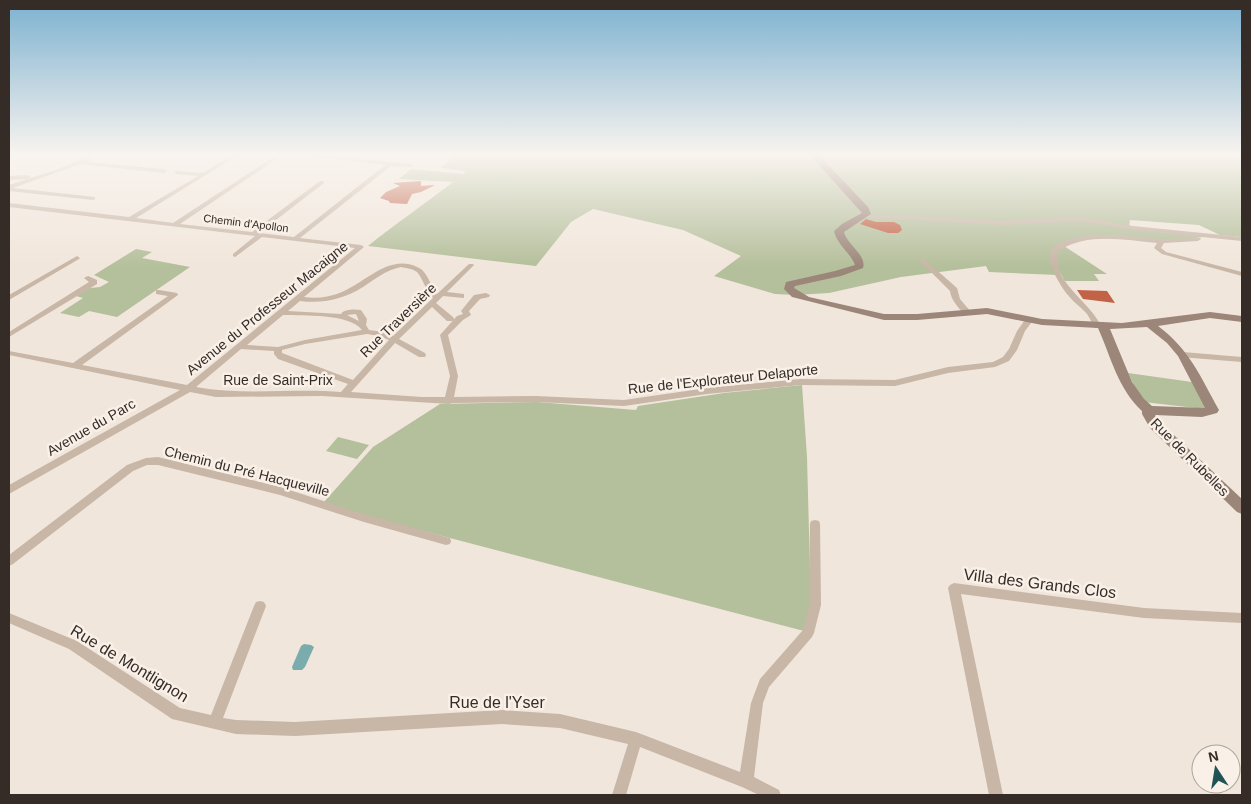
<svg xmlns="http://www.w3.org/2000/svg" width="1251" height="804" font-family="Arial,sans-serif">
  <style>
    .green { fill: #b4bf9b }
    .water { fill: #7bacad }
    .building { fill: #c26348 }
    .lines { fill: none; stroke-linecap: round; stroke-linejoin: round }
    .street { fill: #c8b6a7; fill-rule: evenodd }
    .secondary { fill: #9c8579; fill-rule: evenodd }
    .labels { text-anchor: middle; stroke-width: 5; stroke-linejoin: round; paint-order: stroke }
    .far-street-label { font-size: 11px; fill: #352c28; stroke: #f9f0e7 }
    .street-label { font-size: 14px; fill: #352c28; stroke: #f9f0e7 }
    .near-street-label { font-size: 16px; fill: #352c28; stroke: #f9f0e7 }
  </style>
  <rect width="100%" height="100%" fill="#f1e6db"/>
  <!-- green -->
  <path class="green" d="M456,154H1242V237L1220,235L1199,225L1130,220L1129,227L1208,236L1185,240L1084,238L1051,253L1058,275L989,272L986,266L901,277L829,293L796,295L775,294L714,276L741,256L683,230L593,209L571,222L536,266L368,246C396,223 425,204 453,182L399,179L411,169L464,174L465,171L441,168Z
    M1064,246L1107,274H1094L1099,281H1065L1055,264L1054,253Z
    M136,249L152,252L142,258L190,267L117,317L89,311L79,317L60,313L83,298L76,296L90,288L100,287L109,282L94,275Z
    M1128,373L1192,382L1206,406L1204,409L1144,402L1140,398Z
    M802,385L807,457L811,607L804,631L366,516L324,502L373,447L440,404L537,402L636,410L638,406L724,393Z
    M338,437L369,445L357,459L326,451Z"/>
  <!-- water -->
  <path class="water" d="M304,644L311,645L314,647L305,667L302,670H293L292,667L301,646Z"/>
  <!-- building -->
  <path class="building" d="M421,181V186L435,185L421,192L412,194L407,204L390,203L389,201L380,198L386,192L400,186L393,183Z
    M866,219L876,222H894L900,225L902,230L898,233H888L860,224Z
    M1077,290L1107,291L1115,303L1083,299Z"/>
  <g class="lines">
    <!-- street -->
    <path class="street" d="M94,154H102L86,162L164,169L167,171L164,173L80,164L13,188L95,197V199L93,200L9,191V185L56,170Z
      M234,154H240L136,218L173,223L278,154H284L180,224L252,232L320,181H324V183L259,233L294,237L385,165L295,154H315L410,164L412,165V167L391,166L300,238L361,245L364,247L304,297C317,299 330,297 342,292C366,282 389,254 417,267C419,268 422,269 423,271C429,277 431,287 437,294L469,264H473L474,265L447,292L464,294V298L443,296L436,303L453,317L454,319L453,321H447L432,307L399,339L425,353L426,355L425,357H419L395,343L351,392L422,397H445L450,376L440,335L457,316L463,314L461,311L474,295L486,293L490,295L489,297L480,299L469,311L471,315L463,320L448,335L458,376L454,397L536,396L624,400L707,388L800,379L895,380L948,367L993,362L1003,357L1009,349L1017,331L1027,317H1033L1034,319L1025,331L1017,350L1009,361L995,367L948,373L895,386L800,385L707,394L624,406L536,402L452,403L449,404L322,396L216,397L190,392L9,494V485L180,390L9,355V351L73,363L168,296L156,294V290H159L177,293L178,295L82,365L187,385L355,248L262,237L235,257L233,256V254L255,236L9,207V203L129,217L198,176L177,174L174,172L175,171L203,173ZM401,267C406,268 413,269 417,272C422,277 426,291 433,298L393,336L384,332L369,330L366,325L367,319L361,310C355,309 344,309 341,314L288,311L300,301C322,304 344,299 363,287C375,279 386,270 401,267ZM356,314L359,321L347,315ZM283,315C303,316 349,313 362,330L305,340L278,347L247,345ZM367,334L379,336L389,340L353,380L282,353V350L305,344ZM241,349L274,351V354L278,359L348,384L341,392C293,388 243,396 196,387Z
      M9,176L28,175L31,177L28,179L9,180Z
      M865,214L1003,221L1080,217L1133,226L1242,237V241L1133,230L1080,221L1003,225L863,217L862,216Z
      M1091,235H1119L1159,239L1200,238L1201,239L1198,241L1164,243L1161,248L1166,252L1242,272V276L1162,254L1154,248L1157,243C1124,240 1088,232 1058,251C1050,281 1091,302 1101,326L1097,328H1094C1092,323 1090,318 1087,314C1081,307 1073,302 1068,295C1061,287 1044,260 1052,249C1059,240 1081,237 1091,235Z
      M77,256L80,258L79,259L9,300V295Z
      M922,258L924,259L957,288L960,299L971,312L970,314H964C958,307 951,300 950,291L919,260Z
      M88,276L97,280V284L9,337V332L89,282L84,278Z
      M1183,352L1242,357V362L1180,357L1179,355Z
      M158,457L280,487L364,514L446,537L450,538L451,541L450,544L446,545L364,522L280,495L158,465H147L133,471L13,564L9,566V555L127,465L146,458Z
      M815,520L819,521L820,524L821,605L814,633L812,637L769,687L763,703L754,777L779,790L781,795H759L742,787L640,747L626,795H612L628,744L560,728L502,724L295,736L236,734L172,719L69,649L9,623V613L77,641L180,708L211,715L254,606L256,602L260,601L264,602L266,606L223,718L236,720L295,722L502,710L560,714L636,732L740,772L751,703L760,679L803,630L809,605L810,524L811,521Z
      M954,583L1144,608L1242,613V623L1144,618L961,594L1003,795H989L948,588L950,585Z"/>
    <!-- secondary -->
    <path class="secondary" d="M809,154H818L868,207L871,214L844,232C847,245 867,255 863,268L841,276L795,286L794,288L809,297L884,314H917L987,308L1042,319L1122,323L1210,312L1242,316V322L1210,318L1158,326C1190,350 1200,376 1219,410L1217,413L1202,417L1155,415L1160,422L1242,499V514L1237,512L1150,428L1142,414V411C1118,389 1111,357 1098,328L1042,325L987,314L917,320H884L792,297L784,289L786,282L835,271L855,265C850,252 837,245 834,231L842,224L862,213ZM1147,327L1167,343L1178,356L1205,408L1152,406L1144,399L1132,382L1110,329Z"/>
  </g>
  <!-- sky -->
  <linearGradient id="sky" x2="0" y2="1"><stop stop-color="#7cb1d0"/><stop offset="0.58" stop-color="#f9f4ef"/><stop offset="1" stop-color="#f9f4ef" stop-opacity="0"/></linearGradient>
  <rect width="1251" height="267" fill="url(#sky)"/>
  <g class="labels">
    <!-- far-street labels -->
    <g class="far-street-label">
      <text transform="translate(246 223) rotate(7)" y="4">Chemin d'Apollon</text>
    </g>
    <!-- street labels -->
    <g class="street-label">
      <text transform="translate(267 308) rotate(-39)" y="5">Avenue du Professeur Macaigne</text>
      <text transform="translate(398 320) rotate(-44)" y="5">Rue Traversière</text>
      <text transform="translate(723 379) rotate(-6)" y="5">Rue de l'Explorateur Delaporte</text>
      <text x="278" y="385">Rue de Saint-Prix</text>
      <text transform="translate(91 427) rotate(-30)" y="5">Avenue du Parc</text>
      <text transform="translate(1190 457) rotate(45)" y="5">Rue de Rubelles</text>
      <text transform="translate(247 471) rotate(14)" y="5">Chemin du Pré Hacqueville</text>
    </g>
    <!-- near-street labels -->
    <g class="near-street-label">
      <text transform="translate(1040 583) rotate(7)" y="6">Villa des Grands Clos</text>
      <text transform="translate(130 663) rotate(31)" y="6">Rue de Montlignon</text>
      <text x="497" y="708">Rue de l'Yser</text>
    </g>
  </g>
  <!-- border -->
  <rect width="1251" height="804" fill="none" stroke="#352c28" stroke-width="20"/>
  <!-- north arrow -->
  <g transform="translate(1216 769) rotate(348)"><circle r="24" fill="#f9f0e7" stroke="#aba29b"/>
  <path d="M0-4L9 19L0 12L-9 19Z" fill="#1f5355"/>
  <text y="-8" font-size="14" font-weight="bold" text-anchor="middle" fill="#352c28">N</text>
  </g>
</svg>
